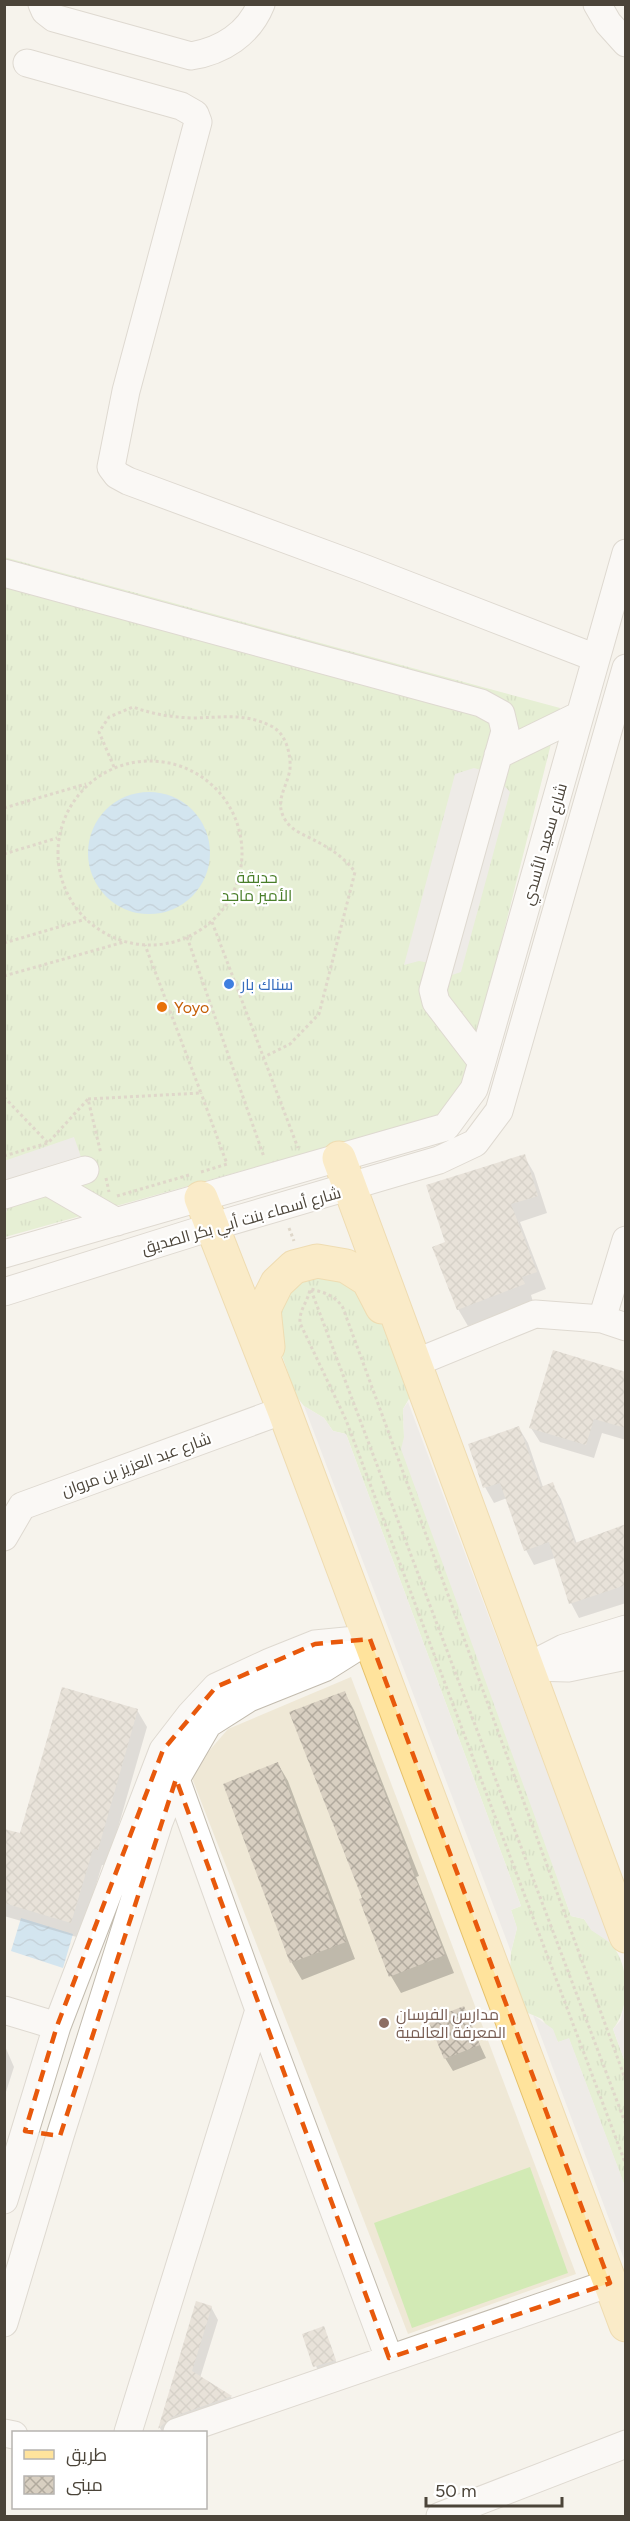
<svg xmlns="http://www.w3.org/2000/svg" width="630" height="2521" font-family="Figtree,Cairo,sans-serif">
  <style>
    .education { fill: #efe8d6 }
    .grass { fill: url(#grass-tufts) }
    .garden { fill: #d2eab5 }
    .parking { fill: #e5e3e0 }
    .water { fill: url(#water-waves) }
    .shadow { fill: #0003 }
    .building { fill: url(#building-cross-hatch) }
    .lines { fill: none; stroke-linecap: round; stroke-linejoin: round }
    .minor-casing { stroke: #c2bbae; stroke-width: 29 }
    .major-casing { stroke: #e6c16a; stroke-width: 35 }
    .path { stroke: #c4b79f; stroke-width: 3; stroke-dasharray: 3 3; stroke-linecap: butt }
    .minor { stroke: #fff; stroke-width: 27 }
    .major { stroke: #ffe39c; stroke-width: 33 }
    .marked { fill: none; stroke: #e8590c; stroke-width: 4.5; stroke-dasharray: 12 8; stroke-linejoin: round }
    .shop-dot { fill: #3f7fe0; stroke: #fff; stroke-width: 2 }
    .food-dot { fill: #e8710a; stroke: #fff; stroke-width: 2 }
    .education-dot { fill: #8d6e63; stroke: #fff; stroke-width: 2 }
    .labels { text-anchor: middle; stroke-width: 4.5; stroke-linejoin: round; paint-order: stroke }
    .street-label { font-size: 16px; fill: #4b4439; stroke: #fff }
    .park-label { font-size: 16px; fill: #4a7f2a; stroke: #fff }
    .shop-label { font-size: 16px; fill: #366cbe; stroke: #fff; text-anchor: start }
    .food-label { font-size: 16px; fill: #c56008; stroke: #fff; text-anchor: start }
    .education-label { font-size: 16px; fill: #785e54; stroke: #fff; text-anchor: start }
  </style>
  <defs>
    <pattern id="grass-tufts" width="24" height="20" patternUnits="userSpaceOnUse" patternTransform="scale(1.5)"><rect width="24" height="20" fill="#d2eab5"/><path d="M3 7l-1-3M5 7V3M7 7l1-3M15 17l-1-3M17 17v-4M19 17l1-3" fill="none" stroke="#b6ca9c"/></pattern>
    <pattern id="water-waves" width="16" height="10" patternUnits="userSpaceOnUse" patternTransform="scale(1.5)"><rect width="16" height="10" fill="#a9d4f2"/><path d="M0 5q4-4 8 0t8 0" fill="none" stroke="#8caec5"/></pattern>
    <pattern id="building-cross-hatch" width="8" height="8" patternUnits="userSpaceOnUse" patternTransform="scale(1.5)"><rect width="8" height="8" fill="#d8cfc1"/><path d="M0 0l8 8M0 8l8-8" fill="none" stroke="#b1aa9e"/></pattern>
  </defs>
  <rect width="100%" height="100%" fill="#f6f3ec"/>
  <!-- education -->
  <path class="education" d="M351,1677L576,2274L408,2334L190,1773L228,1729Z"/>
  <!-- grass -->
  <path class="grass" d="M4,557L560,708L465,1086L436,1117L5,1237Z
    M324,1265L367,1285L410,1397L403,1409L404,1437L571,1916L584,1919C593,1933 603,1934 612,1945C630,1966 630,2009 613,2029L625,2062V2187L569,2039L558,2042L542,2019L528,2013L522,2004L510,1971L511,1952L517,1928L511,1910L521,1906L346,1434L333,1431L324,1418L304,1406L296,1396L272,1326L273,1303Z"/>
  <!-- garden -->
  <path class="garden" d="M530,2167L568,2273L412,2328L374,2223Z"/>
  <!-- parking -->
  <path class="parking" d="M474,768L492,773L510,792L461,972L452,975L440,965L419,961L404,965L455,774Z
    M74,1137L87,1174L9,1201L5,1218L4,1161Z
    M408,1402L612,1944L591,1930L584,1919L571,1916L401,1449L404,1437L403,1409Z
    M304,1406L324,1418L333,1431L346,1434L521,1906L511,1910L517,1928L511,1952Z
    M625,2002V2062L613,2029L621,2020Z
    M533,2015L553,2029L558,2042L569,2038L625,2186V2262Z"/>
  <!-- water -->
  <path class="water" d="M88 853a61 61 0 1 1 122 0a61 61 0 1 1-122 0Z
    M21,1918L73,1934L63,1968L11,1951Z"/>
  <!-- shadow -->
  <path class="shadow" d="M524,1156L534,1173L547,1213L520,1222L546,1289L531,1295L533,1302L468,1326L458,1309Z
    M626,1374V1440L602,1433L594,1458L540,1442L531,1428Z
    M519,1428L528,1443L543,1487L552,1484L561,1499L577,1544L626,1527V1603L579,1618L571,1603L555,1558L534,1565L526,1550L507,1498L494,1503L485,1487L470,1445Z
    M344,1692L354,1710L419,1876L416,1877L454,1973L401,1993L391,1976L364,1899Z
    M137,1710L147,1727L107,1866L102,1865L80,1938L4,1916V1831L21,1835Z
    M278,1764L288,1781L355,1959L302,1980L292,1963L225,1785Z
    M463,2008L486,2058L453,2071L445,2058Z
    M4,2044L14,2067L4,2098Z
    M197,2303L211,2307L218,2320L200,2378L231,2397L238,2409L174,2432H162L160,2428Z
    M323,2328L339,2369L320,2376L304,2335Z"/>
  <!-- building -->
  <path class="building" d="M525,1154L538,1196L511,1204L537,1272L522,1277L525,1284L457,1310L432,1247L445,1242L426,1185Z
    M553,1350L626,1372V1428L594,1419L586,1445L529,1428Z
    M519,1426L541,1487L553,1482L575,1543L626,1524V1585L569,1604L549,1542L524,1551L500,1483L483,1488L468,1444Z
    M62,1687L138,1709L98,1850L93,1849L71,1923L4,1903V1829L20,1833Z
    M345,1691L410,1858L408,1859L445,1955L389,1977L359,1899L362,1898L289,1712Z
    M278,1762L346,1942L290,1963L223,1784Z
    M464,2006L480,2045L444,2059L428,2020Z
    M196,2301L212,2306L192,2371L232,2396L172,2417L158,2429Z
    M324,2326L336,2360L313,2367L302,2334Z"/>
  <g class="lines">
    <!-- minor casing -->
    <g class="minor-casing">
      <path id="minor" d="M42,4L45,11L54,18L191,56C222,51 249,34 261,4
        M597,4L608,23L626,43
        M27,63L181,106L195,114L198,122L126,391L111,467L117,475L128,481L366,569L596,658
        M4,573L481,703L501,714L505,731L433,990L436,1002L482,1062
        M498,755L580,715
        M48,1182L117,1222
        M4,1195L85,1170
        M4,1254L446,1127L474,1089L482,1062L626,553
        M4,1292L211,1227L439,1160L475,1143L499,1111L626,668
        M602,1319L626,1240
        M415,1363L535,1314L602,1319L626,1327
        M4,1537L22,1506L284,1410
        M527,1667L564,1648L626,1629
        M531,1667L568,1668L626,1656
        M176,1779L259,2010L389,2358
        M4,2010L57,2026
        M4,2200L57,2026L163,1750L190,1715L216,1687L270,1662L315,1644L366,1639
        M4,2323L60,2136L159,1822L176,1779L208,1724L249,1698L324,1668L370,1639
        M128,2432L259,2010
        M177,2432L610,2283
        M4,2433L14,2435
        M440,2516L626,2444"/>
    </g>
    <!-- major casing -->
    <g class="major-casing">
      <path id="major" d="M339,1158L626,1936
        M201,1198L284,1410L626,2325
        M268,1347L264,1309L277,1283L294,1267L317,1261L346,1266L368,1280L382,1307"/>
    </g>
    <!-- path -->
    <path class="path" d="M58 853a92 92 0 1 1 184 0a92 92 0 1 1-184 0Z
      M114,767L99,732L109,717L133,707C152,714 170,717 191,718C221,718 242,712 271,726C286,733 291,754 290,769C287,788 273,802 286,821C292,831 307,836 316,841C331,849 345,858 355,872L319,1014L290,1044L264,1057
      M4,808L86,784
      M4,854L57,838
      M212,922L298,1148
      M187,937L264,1157
      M4,943L86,919
      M4,976L124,942
      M4,1097L48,1143
      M88,1099L201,1093L145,945
      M4,1156L48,1143L88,1099L101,1154
      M201,1172L227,1164L201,1093
      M106,1178L109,1192
      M117,1196L189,1175
      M289,1228L294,1241
      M311,1290L626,2125
      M626,2081L343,1308C336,1296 324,1292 310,1289C308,1302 299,1309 300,1323L346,1420L626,2165"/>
    <!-- minor -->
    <use href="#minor" class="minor"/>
    <!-- major -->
    <use href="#major" class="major"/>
  </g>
  <!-- marked area -->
  <path d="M0 0H630V2521H0ZM370,1639L610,2283L389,2358L176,1779L60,2136L25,2131L57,2026L163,1750L216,1687L315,1644Z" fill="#f6f3ec" fill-opacity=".55" fill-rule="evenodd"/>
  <path class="marked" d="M370,1639L610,2283L389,2358L176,1779L60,2136L25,2131L57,2026L163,1750L216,1687L315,1644Z"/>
  <!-- markers -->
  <circle class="shop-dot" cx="229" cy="984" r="6"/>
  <circle class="food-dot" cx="162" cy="1007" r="6"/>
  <circle class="education-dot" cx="384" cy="2023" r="6"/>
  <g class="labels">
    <!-- street labels -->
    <g class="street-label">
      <text transform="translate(544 844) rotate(-74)" y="6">شارع سعيد الأسدي</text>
      <text transform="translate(241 1220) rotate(-16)" y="6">شارع أسماء بنت أبي بكر الصديق</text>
      <text transform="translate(136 1464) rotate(-20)" y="6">شارع عبد العزيز بن مروان</text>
    </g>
    <!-- park labels -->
    <g class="park-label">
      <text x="257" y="883">حديقة<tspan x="257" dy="18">الأمير ماجد</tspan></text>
    </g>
    <!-- shop labels -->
    <g class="shop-label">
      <text x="241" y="990">سناك بار</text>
    </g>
    <!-- food labels -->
    <g class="food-label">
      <text x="174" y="1013">Yoyo</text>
    </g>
    <!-- education labels -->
    <g class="education-label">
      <text x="396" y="2020">مدارس الفرسان<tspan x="396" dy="18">المعرفة العالمية</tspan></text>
    </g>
  </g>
  <!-- border -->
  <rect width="630" height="2521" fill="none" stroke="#4b4439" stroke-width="12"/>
  <!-- legend -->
  <rect x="12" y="2431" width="195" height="78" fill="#ffffff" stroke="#b7b4b0" stroke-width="1.5"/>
  <rect x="24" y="2450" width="30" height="9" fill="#ffe39c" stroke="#b7b4b0" stroke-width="1.5"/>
  <text x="66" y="2461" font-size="18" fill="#4b4439">طريق</text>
  <rect x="24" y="2476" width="30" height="18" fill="url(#building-cross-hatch)" stroke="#b7b4b0" stroke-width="1.5"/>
  <text x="66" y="2491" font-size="18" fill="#4b4439">مبنى</text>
  <!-- scale -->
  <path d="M426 2497v9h136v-9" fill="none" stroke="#4b4439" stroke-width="3"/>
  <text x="435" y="2497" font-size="18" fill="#4b4439" stroke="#ffffff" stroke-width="4.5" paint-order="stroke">50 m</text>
</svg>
